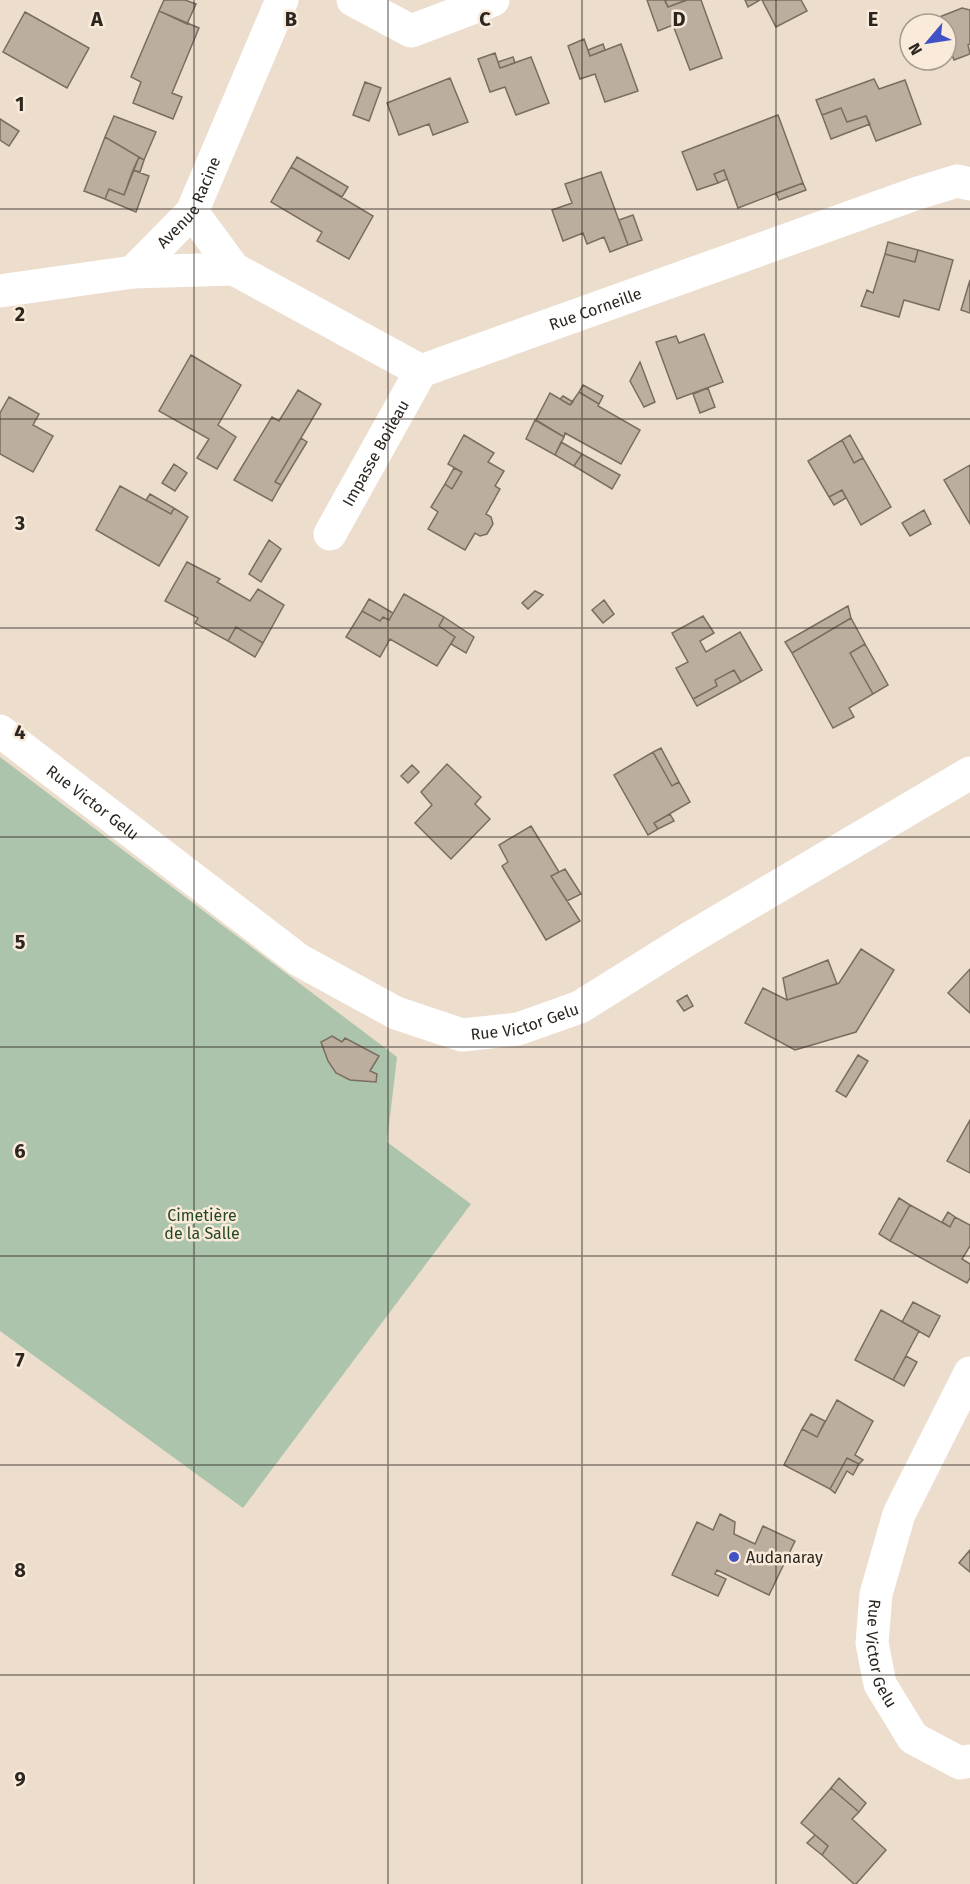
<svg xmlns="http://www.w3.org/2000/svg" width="970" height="1884" font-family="'Fira Sans',sans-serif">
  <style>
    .green { fill: #adc4ac }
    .building { fill: #bcae9f; stroke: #7a6d5f; stroke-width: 1.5 }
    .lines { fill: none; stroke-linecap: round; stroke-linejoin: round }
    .street { stroke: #fff; stroke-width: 33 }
    .grid { fill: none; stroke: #2c2620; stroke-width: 1.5; stroke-opacity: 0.55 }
    .poi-dot { fill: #4052c6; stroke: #f9eada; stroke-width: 2 }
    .labels { text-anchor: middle; stroke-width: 5; stroke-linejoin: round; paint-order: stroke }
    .street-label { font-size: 16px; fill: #2c2620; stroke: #f9eada }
    .park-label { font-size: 16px; fill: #234824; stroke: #f9eada }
    .poi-label { font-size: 16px; fill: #2c2620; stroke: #f9eada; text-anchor: start }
    .grid-label { font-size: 20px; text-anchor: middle; font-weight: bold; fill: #2c2620; stroke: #f9eada; stroke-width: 5; stroke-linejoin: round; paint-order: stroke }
  </style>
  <rect width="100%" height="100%" fill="#ecddcd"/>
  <!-- green -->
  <path class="green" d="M0,757L397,1057L387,1142L471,1204L243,1508L0,1331Z"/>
  <!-- building -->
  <path class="building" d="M164,0H185L196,4L187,24L159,11Z
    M647,0H665L668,7L687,0H701L722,58L690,70L673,25L658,31Z
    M667,0H684V1L668,7L665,1Z
    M745,0H760L748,7Z
    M762,0H801L807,11L776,27Z
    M962,8L970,10V44L968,45L970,54L954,60L946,39V24H940L937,18Z
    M159,11L199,28L172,93L182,97L173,119L133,103L141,82L131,77Z
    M25,12L89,48L67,88L3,52Z
    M584,39L590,56L621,44L638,91L605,102L595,74L580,79L568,46Z
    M603,44L605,50L590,56L588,50Z
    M495,53L500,68L531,57L549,103L516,115L505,87L490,92L478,59Z
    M513,57L515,63L500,68L498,62Z
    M450,78L468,122L433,135L429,124L399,135L387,103Z
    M874,79L879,89L905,80L921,124L876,141L866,116L847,122L841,108L822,115L816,100Z
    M365,82L381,88L369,121L353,115Z
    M841,108L847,122L866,116L870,124L831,139L822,115Z
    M778,115L803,183L738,208L724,170L714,174L718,183L697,190L682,152Z
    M114,116L156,132L144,160L105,137Z
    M0,119L19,131L9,146L0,140Z
    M105,137L139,157L124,195L109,189L105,199L84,191Z
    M139,157L144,160L140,172L133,170Z
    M297,157L348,187L342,197L291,167Z
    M291,167L373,216L349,259L317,241L322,232L271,202Z
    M133,170L149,176L136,212L105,199L109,189L124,195Z
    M724,170L727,179L718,183L714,174Z
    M601,172L628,245L610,252L604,237L587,244L583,233L563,241L552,210L572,203L565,184Z
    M803,183L806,190L779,200L776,193Z
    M633,215L642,240L628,245L619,220Z
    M888,242L918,250L915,262L885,254Z
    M918,250L953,260L939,310L904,300L899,317L861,306L867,290L873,293L885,254L915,262Z
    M970,280V313L961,310Z
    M704,334L723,382L677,399L656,342L676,336L679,343Z
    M191,355L241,385L218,425L236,437L217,469L197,458L209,439L159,411Z
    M640,362L655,402L644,407L630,381Z
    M583,385L603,396L599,404L579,392Z
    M708,388L715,407L700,413L693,394Z
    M298,390L321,404L275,482L281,485L272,501L234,480L272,417L279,421Z
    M579,392L599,404L598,406L640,430L621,464L565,433L564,437L536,420L550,393L570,405Z
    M563,396L573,402L570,405L560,399Z
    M9,397L39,414L33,425L53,436L33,472L0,454V413Z
    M535,420L564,437L555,455L526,439Z
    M464,435L494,453L488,462L504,471L495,486L500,489L486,514L491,517L493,524L487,534L480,536L475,533L465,550L428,529L438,512L431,507L445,484L452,489L462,472L448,464Z
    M850,435L863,458L854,463L842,440Z
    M301,438L307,442L281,485L275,482Z
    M842,440L854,463L863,458L891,507L861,525L842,490L829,497L808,461Z
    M561,442L582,454L574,466L555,455Z
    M582,454L620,475L612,489L574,466Z
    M174,464L187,473L175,491L162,483Z
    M970,465V524L944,480Z
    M454,468L462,472L452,489L445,484Z
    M120,486L171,514L174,508L188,517L159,566L96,530Z
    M842,490L846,498L834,505L829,497Z
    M150,494L174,508L171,514L146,500Z
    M924,510L931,524L910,536L902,523Z
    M269,540L281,549L261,582L249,574Z
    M187,562L220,579L217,582L250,601L258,589L284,605L263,643L236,627L228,641L195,623L198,618L165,601Z
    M535,591L543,595L528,609L522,603Z
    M404,594L444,617L439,626L455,637L437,666L390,639L380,657L346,637L362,611L380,621L383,617L389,620Z
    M369,599L393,613L389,620L383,617L380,621L362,611Z
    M604,600L614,614L603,623L592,610Z
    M848,606L851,618L792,653L785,642Z
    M703,616L714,633L700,641L706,652L740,632L762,670L741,682L734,670L715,680L717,686L693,699L676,668L688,662L672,633Z
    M444,617L474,637L466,653L451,644L455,637L439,626Z
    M851,618L865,644L850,653L873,694L849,708L854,717L833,728L792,653Z
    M236,627L263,643L255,657L228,641Z
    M865,644L888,685L873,694L850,653Z
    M734,670L741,682L697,706L693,699L717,686L715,680Z
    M661,748L679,782L672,786L653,752Z
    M653,752L672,786L679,782L690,802L654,823L658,829L648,835L614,775Z
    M447,764L481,797L475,804L490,819L451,859L415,823L432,805L421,792Z
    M412,765L419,772L408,783L401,776Z
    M670,814L674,821L658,829L654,823Z
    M531,826L559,872L551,876L580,921L546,940L502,866L508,862L499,845Z
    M565,869L581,894L567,901L551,876Z
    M861,949L894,970L856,1032L795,1050L745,1023L763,988L787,1000L839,983Z
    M828,960L837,984L787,1000L783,978Z
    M970,969V1013L948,993Z
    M687,995L693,1006L684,1011L677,1001Z
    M332,1036L342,1042L345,1038L379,1056L370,1071L377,1074L376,1082L350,1080L336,1073L328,1061L321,1042Z
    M858,1055L868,1061L846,1097L836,1091Z
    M970,1120V1173L947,1161Z
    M899,1198L910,1205L890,1241L879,1234Z
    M910,1205L950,1227L955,1217L970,1225V1246L962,1259L970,1264V1278L967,1283L890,1241Z
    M948,1212L955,1217L950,1227L942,1222Z
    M913,1302L940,1316L929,1337L902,1322Z
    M881,1310L919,1331L893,1380L855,1360Z
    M906,1356L917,1362L904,1386L893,1380Z
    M837,1400L873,1421L855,1455L863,1460L859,1464L847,1458L830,1489L784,1465L802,1429L817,1437Z
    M811,1414L825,1421L817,1437L802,1429Z
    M847,1458L859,1464L853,1475L847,1471L835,1493L830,1489Z
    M720,1514L735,1522L734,1534L755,1544L763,1526L795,1541L769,1595L717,1570L715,1574L726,1579L718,1596L672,1575L697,1522L713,1530Z
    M970,1550V1572L959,1563Z
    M839,1778L866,1803L859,1812L831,1788Z
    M831,1788L859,1812L852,1819L886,1850L856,1884H854L822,1855L828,1846L801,1823Z
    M815,1835L828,1846L822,1855L807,1843Z"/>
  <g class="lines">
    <!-- street -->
    <g class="street">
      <path d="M353,0L411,31L493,0"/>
      <path id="s1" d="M234,269L421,371L915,194L957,181L970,184"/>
      <path d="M133,272L234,269L192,212"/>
      <path id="s2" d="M0,291L133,272L192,212L282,0"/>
      <path id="s3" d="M330,534L421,371"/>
      <path id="s4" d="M0,731L299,960L396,1013L462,1035L518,1029L580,1007L690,938L970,773"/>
      <path id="s5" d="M970,1373L899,1514L876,1594L872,1643L880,1684L913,1738L960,1763L970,1761"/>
    </g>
  </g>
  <!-- grid -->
  <path class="grid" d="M194,0V1884M388,0V1884M582,0V1884M776,0V1884M0,209H970M0,419H970M0,628H970M0,837H970M0,1047H970M0,1256H970M0,1465H970M0,1675H970"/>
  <!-- markers -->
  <circle class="poi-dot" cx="734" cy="1557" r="6"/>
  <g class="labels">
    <!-- street labels -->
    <g class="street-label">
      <text dy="6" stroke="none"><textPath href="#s2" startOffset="225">Avenue Racine</textPath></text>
      <text dy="6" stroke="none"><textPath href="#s1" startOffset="398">Rue Corneille</textPath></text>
      <text dy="6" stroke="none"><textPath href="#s3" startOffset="93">Impasse Boileau</textPath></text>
      <text dy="6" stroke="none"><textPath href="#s4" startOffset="117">Rue Victor Gelu</textPath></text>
      <text dy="6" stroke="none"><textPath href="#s4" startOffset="621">Rue Victor Gelu</textPath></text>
      <text dy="6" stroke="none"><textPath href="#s5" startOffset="302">Rue Victor Gelu</textPath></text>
    </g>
    <!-- park labels -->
    <g class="park-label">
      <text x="202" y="1221">Cimetière<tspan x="202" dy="18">de la Salle</tspan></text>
    </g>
    <!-- poi labels -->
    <g class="poi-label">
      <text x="746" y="1563">Audanaray</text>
    </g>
  </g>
  <g class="grid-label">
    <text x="97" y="26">A</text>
    <text x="291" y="26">B</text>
    <text x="485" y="26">C</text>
    <text x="679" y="26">D</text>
    <text x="873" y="26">E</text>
    <text x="20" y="111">1</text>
    <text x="20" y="321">2</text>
    <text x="20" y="530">3</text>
    <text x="20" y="739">4</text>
    <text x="20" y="949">5</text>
    <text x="20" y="1158">6</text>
    <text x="20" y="1367">7</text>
    <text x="20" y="1577">8</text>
    <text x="20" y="1786">9</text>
  </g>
  <!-- north arrow -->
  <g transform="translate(928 42) rotate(241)"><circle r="28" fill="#f9eada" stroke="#a79c90" stroke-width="1.5"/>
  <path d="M0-4.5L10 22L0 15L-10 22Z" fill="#4052c6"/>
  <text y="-9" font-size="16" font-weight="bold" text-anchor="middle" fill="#2c2620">N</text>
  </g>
</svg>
